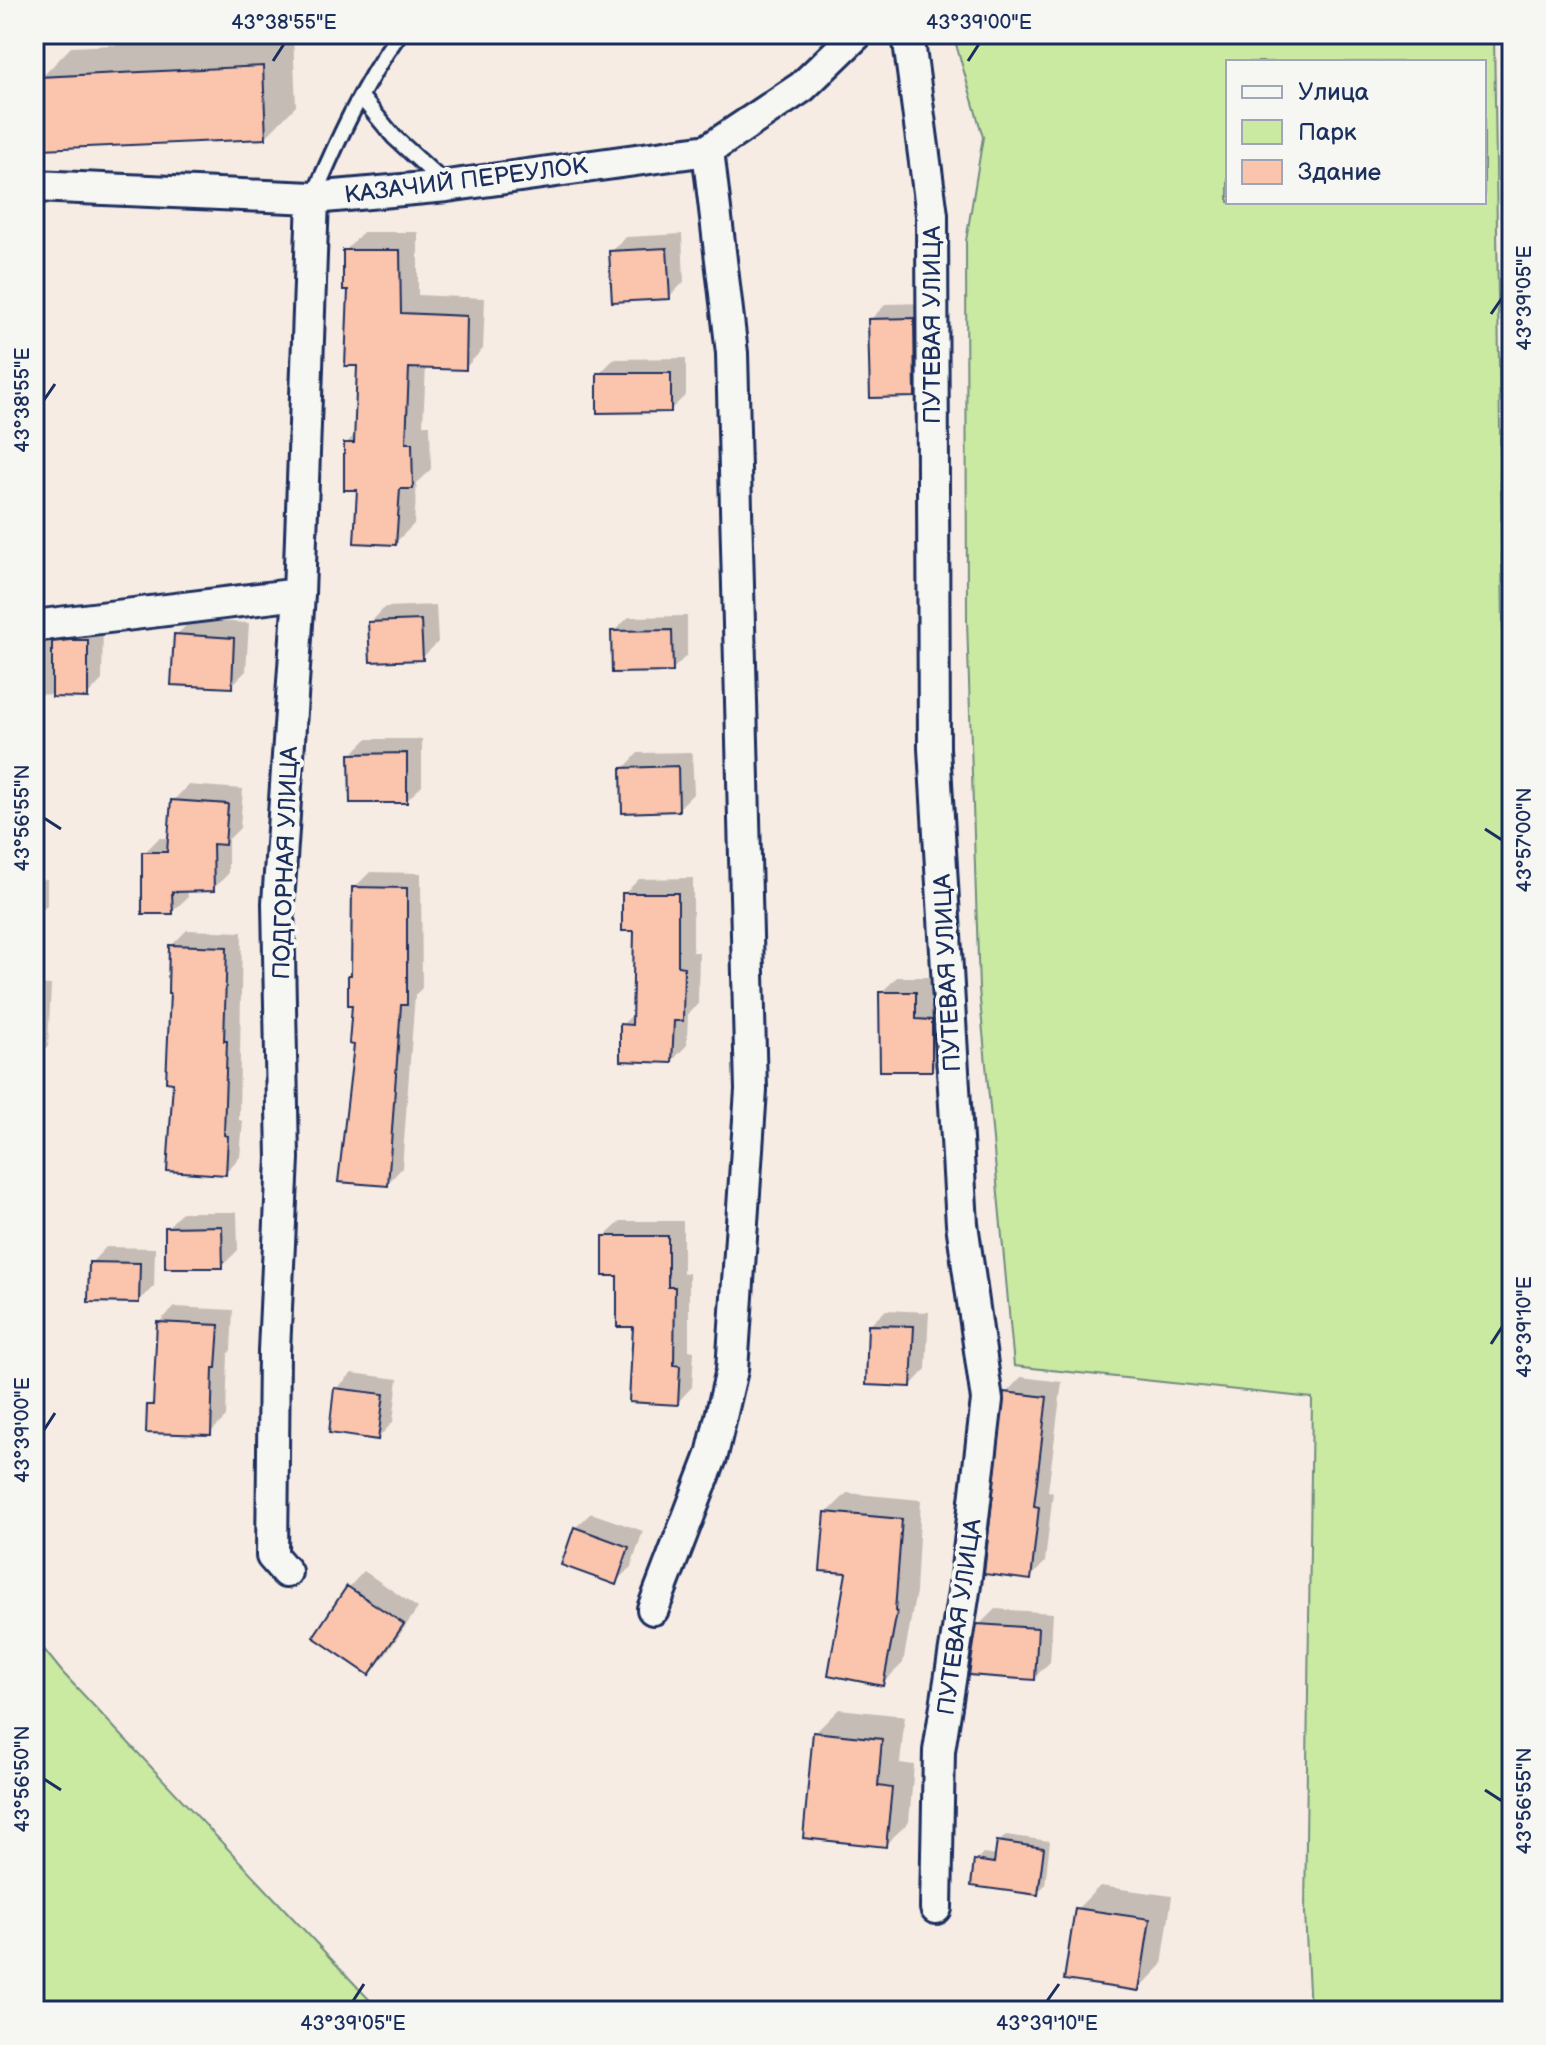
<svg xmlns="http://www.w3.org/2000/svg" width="1546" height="2045" font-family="'Balsamiq Sans',sans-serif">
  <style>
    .green { fill: #cae9a1; stroke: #728c80; stroke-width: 2; fill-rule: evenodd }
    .shadow { fill: #0003 }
    .building { fill: #fbc5ad; stroke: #1b2f5e; stroke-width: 2 }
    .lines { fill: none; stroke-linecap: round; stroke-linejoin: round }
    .service-casing { stroke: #1b2f5e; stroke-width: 20 }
    .minor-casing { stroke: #1b2f5e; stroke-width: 36 }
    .service { stroke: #f6f6f2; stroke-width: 14 }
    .minor { stroke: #f6f6f2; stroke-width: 30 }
    .ticks { fill: none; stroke: #1b2f5e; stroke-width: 3 }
    .labels { text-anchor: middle; stroke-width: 8; stroke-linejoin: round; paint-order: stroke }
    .street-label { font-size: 24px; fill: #1b2f5e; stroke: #f6f6f2 }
    .neatline { fill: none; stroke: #1b2f5e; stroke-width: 3 }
    .ticks-label { font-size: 20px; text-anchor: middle; fill: #1b2f5e }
  </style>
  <rect width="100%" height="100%" fill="#f7ece4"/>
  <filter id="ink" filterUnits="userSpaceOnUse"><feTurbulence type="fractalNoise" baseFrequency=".0125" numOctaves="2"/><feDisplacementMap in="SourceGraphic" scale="16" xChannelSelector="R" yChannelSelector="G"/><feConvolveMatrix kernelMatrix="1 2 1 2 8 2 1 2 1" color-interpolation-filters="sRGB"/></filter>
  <g filter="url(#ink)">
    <!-- green -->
    <path class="green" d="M953,34H1494L1512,1213V2011H1310L1305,1913L1312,1398L1014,1366L979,989L967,621L966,241L983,137ZM1228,62H1484V202H1228Z
      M34,1637L63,1673L380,2011H34Z"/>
    <!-- shadow -->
    <path class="shadow" d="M293,36L296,106L266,137L41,78L71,47Z
      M363,232H418V295L485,298L483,349L465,368L426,366L423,425H430L431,469L417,483L414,524L395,543L359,488L346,444L356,433L359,364L345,251Z
      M682,234L684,282L669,297L611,252L626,237Z
      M929,303V379L914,395L870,320L886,304Z
      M686,358V395L670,410L599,374L614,359Z
      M436,605L438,642L422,658L370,623L385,607Z
      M687,616V655L672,670L613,632L629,617Z
      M192,620L249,623L246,671L231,686L176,635Z
      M103,625L102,680L87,696L34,694V627Z
      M367,739H422V786L406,801L351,755Z
      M692,752L694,793L678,809L623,769L638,753Z
      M188,785L243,789L240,828L228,840V874L213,889L187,890L188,897L172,912L144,853L159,838H170L173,801Z
      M370,872L421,873L422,988L415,995L402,1168L387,1184L356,1043L353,973L354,888Z
      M693,878V952H699L698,1004L688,1014L687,1045L672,1061L622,1025L634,1013L636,929L624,894L639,879Z
      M34,879H47V905L34,917Z
      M187,930L242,932L239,1120L243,1121L240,1157L225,1173L175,1081L171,946Z
      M897,977H930V1005H947V1053L932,1069L881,993Z
      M34,984L51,985L48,1046L34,1060Z
      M182,1212H237L238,1250L222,1266L167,1228Z
      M621,1221H683V1273H689V1350L694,1351L692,1387L677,1403L635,1325L605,1236Z
      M106,1247L155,1248L154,1286L139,1301L91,1263Z
      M175,1307L233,1310L231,1350L228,1354L226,1417L210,1433L149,1406L155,1399L159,1322Z
      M886,1310L929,1312L926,1369L911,1385L870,1325Z
      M352,1373L398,1379L393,1422L378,1438L336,1389Z
      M1021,1377L1062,1382L1048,1491L1053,1492L1045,1562L1030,1578L1006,1393Z
      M847,1493L921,1500L916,1592L903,1663L883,1683L849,1571L827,1513Z
      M591,1513L643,1531L631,1567L615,1582L575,1528Z
      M364,1571L418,1608L384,1657L369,1672L316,1636L349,1587Z
      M995,1609L1053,1613L1050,1662L1034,1678L979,1625Z
      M839,1709L905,1716L900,1763L914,1765L909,1822L885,1845L815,1733Z
      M1006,1835L1050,1841L1045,1885L1038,1892L976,1861L983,1854L997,1856L999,1842Z
      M1100,1886L1172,1896L1162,1965L1139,1989L1077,1909Z"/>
    <!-- building -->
    <path class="building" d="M263,66L266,139L42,149L39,77Z
      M667,248L670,299L612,302L609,251Z
      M343,250H400L401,313L467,316L466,370L409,368L406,443H412L413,489H400L396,545L354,543L357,490H344V443H354L357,366H345L348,290H343Z
      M914,318L915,397L870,398L868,319Z
      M597,373H671V412L597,413Z
      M421,620L423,660L370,662L368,622Z
      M672,630L673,672L612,673L611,631Z
      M174,634L234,638L232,688L171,685Z
      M70,640H88V698L52,697V642Z
      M407,753V803H350L349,754Z
      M678,766L679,811L622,813L621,768Z
      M171,800L228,804L225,845L213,844L214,891L172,892L173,914H142V852H167Z
      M352,887L407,888V1005H401L388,1186L338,1182L354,1045L349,1044L352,1005H348V975H351Z
      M622,893H678V966L684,967L683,1021H674L672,1063L620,1061V1024L632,1025L634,931H622Z
      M169,945L227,947L224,1041H227L224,1135L228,1136L226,1175L167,1171L173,1083L166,1082L170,993H168Z
      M879,992H916V1019L932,1020V1071H880Z
      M222,1226L223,1268H165V1227Z
      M603,1236H668V1287H675L674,1365L680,1366L678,1405L629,1402L633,1327H617V1276H603Z
      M89,1262L140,1263L139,1303L88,1302Z
      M157,1322L219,1325L216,1368H213L211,1435L146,1433L147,1405H153Z
      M868,1325L914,1326L911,1387L866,1385Z
      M334,1388L384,1394L378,1440L329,1433Z
      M1004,1392L1047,1397L1034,1506L1039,1507L1031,1580L984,1574Z
      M825,1512L902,1519L895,1611L897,1612L883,1686L828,1675L846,1573L820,1571Z
      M574,1527L629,1547L616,1585L561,1565Z
      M347,1586L404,1624L369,1675L313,1637Z
      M977,1624L1038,1628L1035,1680L969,1675Z
      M813,1732L882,1739L878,1786L892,1788L886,1847L803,1838Z
      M997,1841L1044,1848L1038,1895L971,1886L974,1860L994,1863Z
      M1075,1908L1150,1919L1139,1991L1064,1980Z"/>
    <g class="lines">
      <!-- service casing -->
      <g class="service-casing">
        <path id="service" d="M361,97L394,137L444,183
          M313,198C337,141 363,84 399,34"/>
      </g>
      <!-- minor casing -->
      <g class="minor-casing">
        <path id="minor" d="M908,34L932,215L934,748L962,1224L987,1400L965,1585L939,1751L936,1908
          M34,186L313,198L447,186L708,150L802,87L857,34
          M34,626L299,594
          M286,1572L272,1556L274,1351L283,1158L278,903L299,594L313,198
          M653,1609L712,1455L732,1370L751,1090L732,353L708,150"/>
      </g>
      <!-- service -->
      <use href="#service" class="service"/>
      <!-- minor -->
      <use href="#minor" class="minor"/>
    </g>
  </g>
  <!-- ticks -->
  <path class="ticks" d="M273,61L284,44M968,61L979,44M1491,314L1502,298M44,400L55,384M44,818L61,829M1485,829L1502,840M1491,1344L1502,1327M44,1430L55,1413M44,1779L61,1790M1485,1790L1502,1801M353,2001L364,1984M1047,2001L1059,1984"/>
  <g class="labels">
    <!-- street labels -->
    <g class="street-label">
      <text transform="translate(466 180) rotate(-7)" y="8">КАЗАЧИЙ ПЕРЕУЛОК</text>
      <text transform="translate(932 325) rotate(-90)" y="8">ПУТЕВАЯ УЛИЦА</text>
      <text transform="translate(285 863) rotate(-88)" y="8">ПОДГОРНАЯ УЛИЦА</text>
      <text transform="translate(947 973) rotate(-93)" y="8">ПУТЕВАЯ УЛИЦА</text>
      <text transform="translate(959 1617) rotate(-82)" y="8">ПУТЕВАЯ УЛИЦА</text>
    </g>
  </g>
  <!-- margin -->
  <rect width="1546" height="2045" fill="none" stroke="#f6f6f2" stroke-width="88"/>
  <!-- legend -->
  <rect x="1226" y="60" width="260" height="144" fill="#f6f6f2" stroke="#9ea6b7" stroke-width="2"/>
  <rect x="1242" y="86" width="40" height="12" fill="#f6f6f2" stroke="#9ea6b7" stroke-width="2"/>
  <text x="1298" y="100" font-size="24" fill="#1b2f5e">Улица</text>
  <rect x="1242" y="120" width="40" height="24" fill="#cae9a1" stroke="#9ea6b7" stroke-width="2"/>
  <text x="1298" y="140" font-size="24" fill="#1b2f5e">Парк</text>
  <rect x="1242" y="160" width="40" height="24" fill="#fbc5ad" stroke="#9ea6b7" stroke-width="2"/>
  <text x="1298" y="180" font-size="24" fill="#1b2f5e">Здание</text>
  <rect x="44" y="44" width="1458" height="1957" class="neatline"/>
  <g class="ticks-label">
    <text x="284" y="29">43°38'55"E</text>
    <text x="979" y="29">43°39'00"E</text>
    <text transform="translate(1524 298) rotate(-90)" y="7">43°39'05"E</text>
    <text transform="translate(22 400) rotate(-90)" y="7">43°38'55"E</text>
    <text transform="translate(22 818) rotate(-90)" y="7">43°56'55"N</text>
    <text transform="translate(1524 840) rotate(-90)" y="7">43°57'00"N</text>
    <text transform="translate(1524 1327) rotate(-90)" y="7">43°39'10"E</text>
    <text transform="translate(22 1430) rotate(-90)" y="7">43°39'00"E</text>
    <text transform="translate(22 1779) rotate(-90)" y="7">43°56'50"N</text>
    <text transform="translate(1524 1801) rotate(-90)" y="7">43°56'55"N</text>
    <text x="353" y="2030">43°39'05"E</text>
    <text x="1047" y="2030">43°39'10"E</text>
  </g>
</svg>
